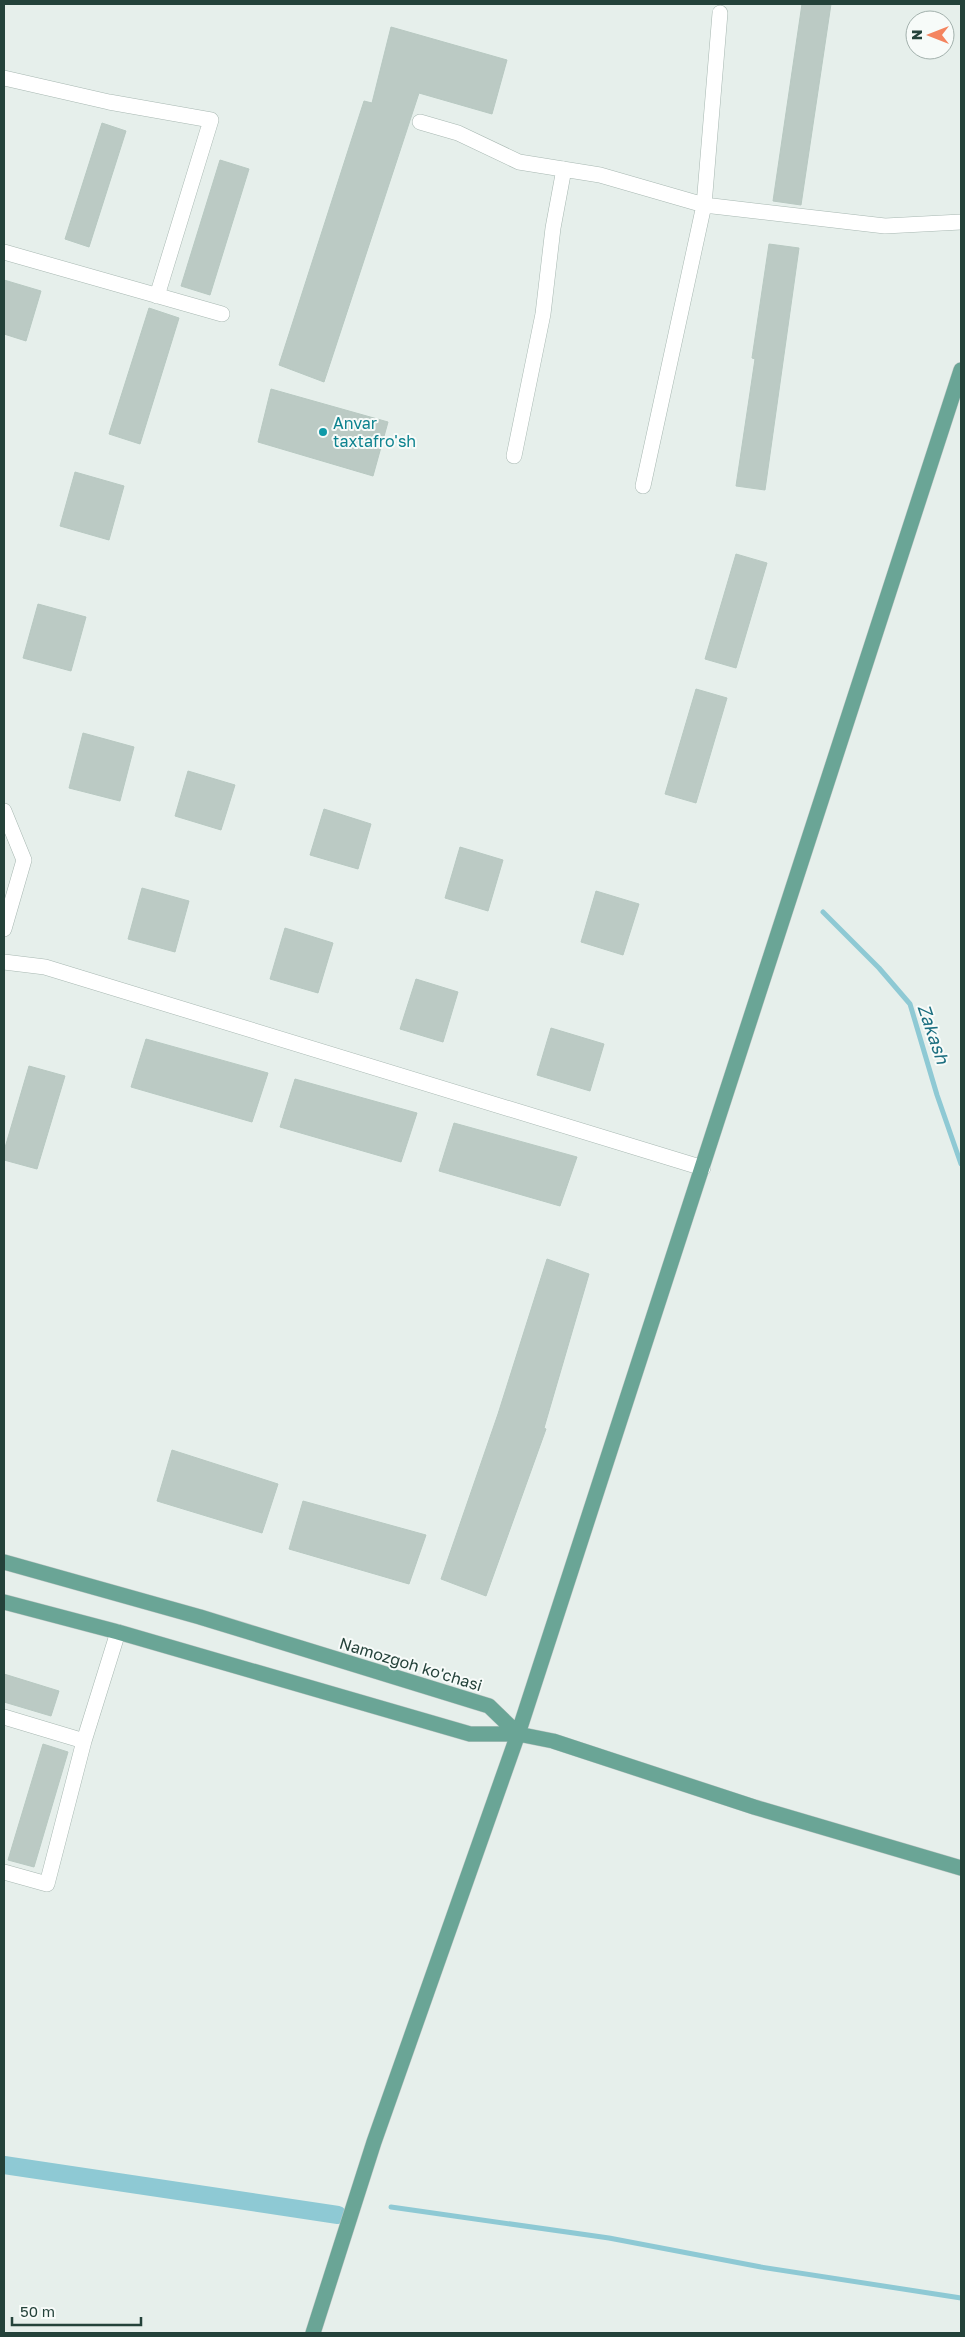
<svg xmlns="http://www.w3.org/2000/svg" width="965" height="2337" font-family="'Golos Text',sans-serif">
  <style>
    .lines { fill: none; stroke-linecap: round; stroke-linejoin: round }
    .stream { stroke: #8ec9d4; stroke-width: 5 }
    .canal { stroke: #8ec9d4; stroke-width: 18 }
    .building { fill: #bbcac4; stroke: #b8c9c2 }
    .minor-casing { stroke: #a8b8b2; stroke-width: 16 }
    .major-casing { stroke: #c2cac8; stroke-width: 16 }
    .minor { stroke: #fff; stroke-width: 15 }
    .major { stroke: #6aa596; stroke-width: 15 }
    .culture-dot { fill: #0f9aa8; stroke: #f7fbf9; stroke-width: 2 }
    .labels { text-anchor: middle; stroke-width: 4; stroke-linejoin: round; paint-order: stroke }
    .culture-label { font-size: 16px; fill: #0d838f; stroke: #f7fbf9; text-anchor: start }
    .street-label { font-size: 16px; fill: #24423a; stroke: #f7fbf9 }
    .water-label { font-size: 18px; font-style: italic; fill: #1c6f80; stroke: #f7fbf9 }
  </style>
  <rect width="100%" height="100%" fill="#e6efeb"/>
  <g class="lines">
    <!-- stream -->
    <path class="stream" d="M823,912L879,968L910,1004L937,1095L961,1164
      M391,2207L609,2238L761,2267L961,2298"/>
    <!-- canal -->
    <path class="canal" d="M4,2165L338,2215"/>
  </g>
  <!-- building -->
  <path class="building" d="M802,4H831L801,205L773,201Z
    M391,27L507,60L492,114L419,93L324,382L279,365L364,101L372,103Z
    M102,123L126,131L89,247L65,239Z
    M220,160L249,169L210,295L181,286Z
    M769,244L799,248L765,490L736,486L755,359L752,358Z
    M4,280L41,291L26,341L4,334Z
    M149,308L179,318L140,444L109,434Z
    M271,389L388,422L373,476L258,442Z
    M75,472L124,486L109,540L60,526Z
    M736,554L767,563L736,668L705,659Z
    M38,604L86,617L71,671L23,658Z
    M696,689L727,698L696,803L665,794Z
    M83,733L134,747L120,801L69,788Z
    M188,771L235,785L221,830L175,816Z
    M324,809L371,824L358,869L310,855Z
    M460,847L503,860L488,911L445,898Z
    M142,888L189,901L175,952L128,939Z
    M596,891L639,904L623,955L581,942Z
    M285,928L333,943L318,993L270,979Z
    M416,979L458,992L443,1042L400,1029Z
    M551,1028L604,1044L590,1091L537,1075Z
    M146,1039L268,1073L252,1122L131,1087Z
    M29,1066L65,1076L37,1169L4,1160V1151Z
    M295,1079L417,1113L401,1162L280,1127Z
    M454,1123L577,1157L560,1206L439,1171Z
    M547,1259L589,1274L544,1428L546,1429L486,1596L441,1579L498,1414Z
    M172,1450L278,1484L262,1533L157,1501Z
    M303,1501L426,1535L409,1584L289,1549Z
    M4,1674L59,1691L51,1716L4,1702Z
    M43,1744L68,1752L34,1867L8,1860Z"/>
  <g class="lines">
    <!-- minor casing -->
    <g class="minor-casing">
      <path id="minor" d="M4,78L109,102L211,120L157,296
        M420,122L458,133L519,162L600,175L704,205L885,226L961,222
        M4,252L222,314
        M514,456L543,314L553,228L564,169
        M643,486L704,205L720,13
        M4,811L24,860L4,929
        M4,962L45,967L703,1168
        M4,1717L84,1741L118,1632
        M4,1872L47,1884L84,1741"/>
    </g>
    <!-- major casing -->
    <g class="major-casing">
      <path id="major" d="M4,1562L200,1617L489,1706L518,1734
        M4,1602L118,1632L470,1734H518L553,1741L754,1807L961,1868
        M313,2333L374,2142L518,1734L961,370"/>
    </g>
    <!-- minor -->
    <use href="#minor" class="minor"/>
    <!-- major -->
    <use href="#major" class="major"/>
  </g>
  <!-- markers -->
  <circle class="culture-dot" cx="323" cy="432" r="5"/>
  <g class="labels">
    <!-- culture labels -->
    <g class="culture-label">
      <text x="333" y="429">Anvar<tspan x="333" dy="18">taxtafro'sh</tspan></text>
    </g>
    <!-- street labels -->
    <g class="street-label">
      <text transform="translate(411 1664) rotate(17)" y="6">Namozgoh ko'chasi</text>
    </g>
    <!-- water labels -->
    <g class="water-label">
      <text transform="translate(933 1034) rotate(71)" y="6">Zakash</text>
    </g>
  </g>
  <!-- border -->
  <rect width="965" height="2337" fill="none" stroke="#24423a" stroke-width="10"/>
  <!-- north arrow -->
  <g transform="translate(930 35) rotate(270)"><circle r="24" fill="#f7fbf9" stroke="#a3b1ad"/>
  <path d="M0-4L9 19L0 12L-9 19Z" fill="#f4845f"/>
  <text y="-8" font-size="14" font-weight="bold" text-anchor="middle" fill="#24423a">N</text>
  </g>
  <!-- scale -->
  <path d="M12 2317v8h129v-8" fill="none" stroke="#24423a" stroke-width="2.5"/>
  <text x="20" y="2317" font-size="15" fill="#24423a" stroke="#f7fbf9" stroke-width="4" paint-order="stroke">50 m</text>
</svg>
